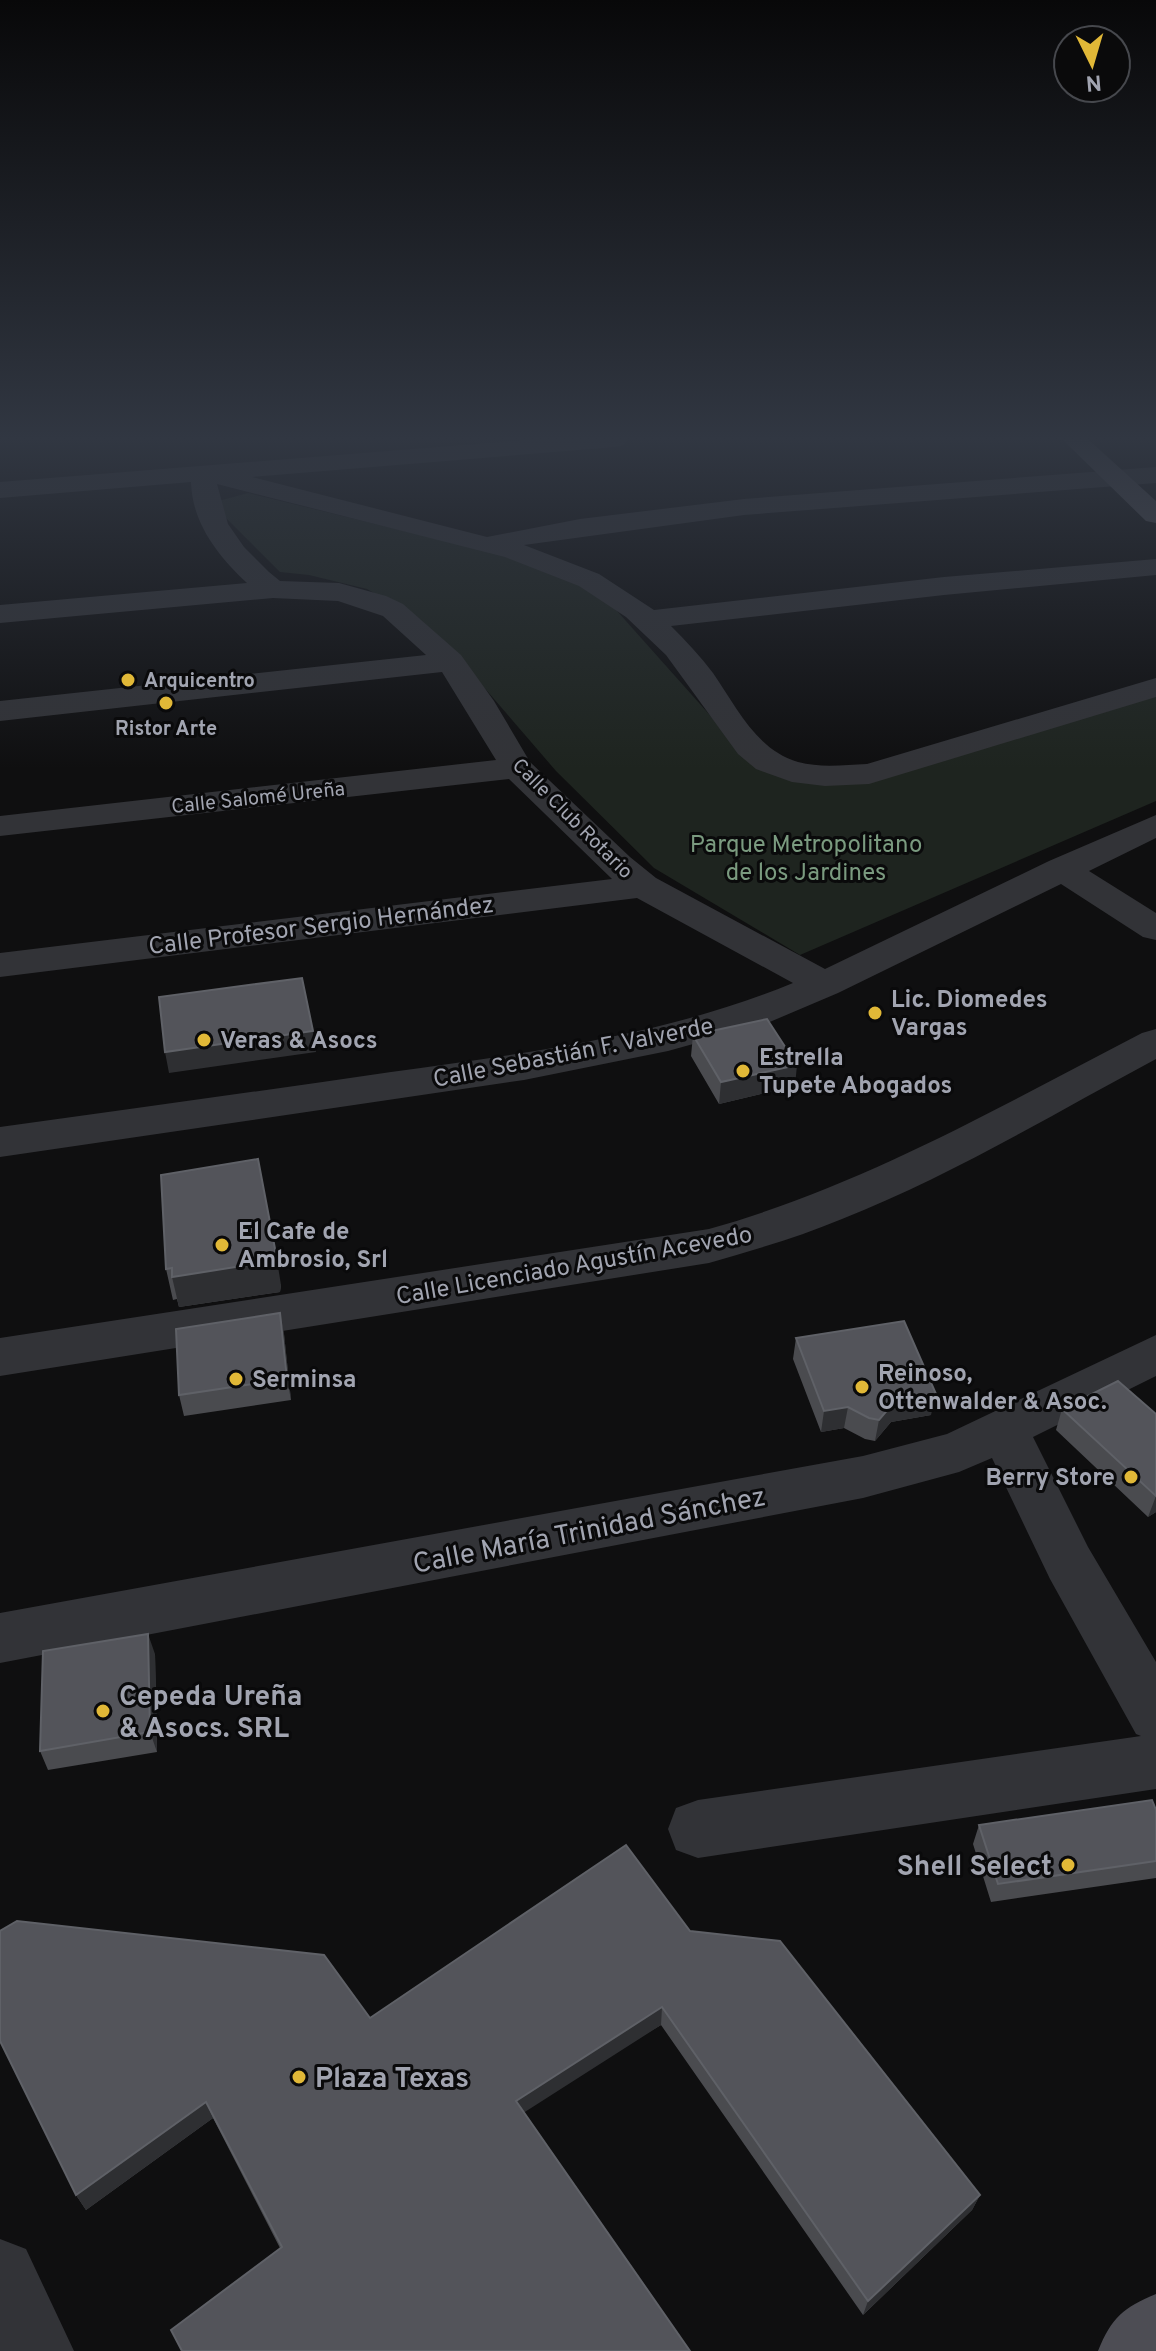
<svg xmlns="http://www.w3.org/2000/svg" width="1156" height="2351" font-family="Overpass,sans-serif">
  <style>
    .green { fill: #1e241f }
    .lines { fill: none; stroke-linecap: round; stroke-linejoin: round }
    .minor { fill: #323337; fill-rule: evenodd }
    .major { fill: #4d4d54; fill-rule: evenodd }
    .wall { fill: #4a4b4f }
    .shaded-wall { fill: #2e2f32 }
    .building { fill: #53545a; stroke: #5f6167; stroke-width: 2 }
    .poi-dot { fill: #e1b837; stroke: #0a0a0b; stroke-width: 3 }
    .labels { text-anchor: middle; stroke-width: 6; stroke-linejoin: round; paint-order: stroke }
    .far-poi-label { font-size: 20px; font-weight: bold; fill: #a1a4b0; stroke: #0a0a0b; text-anchor: start }
    .far-street-label { font-size: 20px; fill: #a1a4b0; stroke: #0a0a0b }
    .park-label { font-size: 24px; fill: #7a9a7f; stroke: #0a0a0b }
    .street-label { font-size: 24px; fill: #a1a4b0; stroke: #0a0a0b }
    .poi-label { font-size: 24px; font-weight: bold; fill: #a1a4b0; stroke: #0a0a0b; text-anchor: start }
    .near-street-label { font-size: 28px; fill: #a1a4b0; stroke: #0a0a0b }
    .near-poi-label { font-size: 28px; font-weight: bold; fill: #a1a4b0; stroke: #0a0a0b; text-anchor: start }
  </style>
  <rect width="100%" height="100%" fill="#0f0f10"/>
  <!-- green -->
  <path class="green" d="M248,493L585,575L724,731L777,768L879,776L1156,683V801L800,955L654,868L556,771L488,692L421,620L367,589L309,575L280,572L211,503Z"/>
  <g class="lines">
    <!-- minor -->
    <path class="minor" d="M527,440H627L624,445L615,447L252,477L487,537L580,519L744,499L1156,467V483L744,515L524,545L599,574L654,610L944,577L1156,559V575L944,595L671,626C686,641 700,656 713,673C736,706 756,750 798,762C820,768 844,765 867,764L1156,678V697L869,784L825,786L792,782L756,769L738,754L666,655L626,617L579,586L505,557L217,484L228,524L244,547L269,572L280,581L339,583L386,596L403,604L461,655L494,701L530,762L630,857L656,878L825,969L1049,861L1156,815V838L1089,871L1156,913V940L1143,937L1061,884L838,993L765,1024L668,1051L524,1080L0,1157V1127C130,1109 261,1091 391,1072C527,1053 665,1036 793,983L637,898L0,977V953L612,879L509,779L0,836V816L496,760L442,672L0,721V701L426,655L383,616L338,601L273,598L0,623V605L247,583C218,556 192,523 191,482L0,498V482Z
      M1156,1029V1059C1053,1114 951,1176 842,1219C799,1237 754,1250 709,1263L0,1376V1338L709,1229C863,1186 1001,1106 1142,1033Z
      M1156,1335V1376L1033,1437L1088,1547L1156,1662V1789L698,1858L676,1850L668,1829L676,1808L698,1800L1141,1736L1136,1734L1050,1579L992,1458L959,1472L863,1498L0,1663V1613L863,1456L947,1434Z
      M0,2239L26,2249L74,2351H0Z"/>
    <!-- major -->
    <path class="major" d="M1063,440H1089L1156,501V523L1146,521Z
      M1156,2294V2351H1098C1112,2317 1123,2308 1156,2294Z"/>
  </g>
  <!-- wall -->
  <path class="wall" d="M693,1035L795,1086L719,1104L691,1056Z
    M161,1175L281,1285L280,1292L179,1307L177,1299L173,1300L166,1269Z
    M280,1313L284,1334L291,1400L184,1416L179,1395Z
    M796,1338L931,1415L891,1422L875,1441L865,1439L844,1428L821,1432L793,1359Z
    M1062,1409L1156,1414V1512L1148,1517L1056,1430Z
    M155,1654L157,1752L48,1770L40,1751Z
    M1156,1810V1878L991,1902L973,1844L979,1825Z
    M690,1931L980,2195L972,2210L863,2315L661,2025L280,2248L213,2118L86,2210L76,2195L0,2041L370,2018Z"/>
  <!-- shaded-wall -->
  <path class="shaded-wall" d="M313,1031L316,1052L169,1073L165,1052Z
    M797,1065L795,1086L719,1104L721,1082Z
    M276,1254L281,1285L280,1292L179,1307L172,1277Z
    M280,1313L284,1334L291,1400L287,1379Z
    M936,1394L931,1415L891,1422L875,1441L879,1420L895,1401Z
    M848,1407L844,1428L821,1432L824,1411Z
    M1156,1496V1512L1148,1517Z
    M148,1634L155,1654L157,1752L150,1732Z
    M662,2007L661,2025L517,2117L516,2101Z
    M206,2102L213,2118L86,2210L76,2195Z
    M980,2195L972,2210L863,2315L868,2301Z"/>
  <!-- building -->
  <path class="building" d="M302,978L313,1031L165,1052L159,997Z
    M767,1019L797,1065L721,1082L693,1035Z
    M258,1159L276,1254L274,1261L172,1277V1268L166,1269L161,1175Z
    M280,1313L287,1379L179,1395L176,1329Z
    M904,1321L936,1394L895,1401L879,1420L869,1418L848,1407L824,1411L796,1338Z
    M1118,1381L1156,1414V1496L1062,1409Z
    M148,1634L150,1732L40,1751L43,1651Z
    M1152,1800L1156,1810V1861L998,1884L979,1825Z
    M626,1845L690,1931L780,1941L980,2195L868,2301L662,2007L516,2101L690,2351H182L171,2330L282,2247L206,2102L76,2195L0,2041V1931L17,1921L324,1955L370,2018Z"/>
  <!-- sky -->
  <linearGradient id="sky" x2="0" y2="1"><stop stop-color="#080809"/><stop offset="0.57" stop-color="#313742"/><stop offset="1" stop-color="#313742" stop-opacity="0"/></linearGradient>
  <rect width="1156" height="769" fill="url(#sky)"/>
  <!-- markers -->
  <g class="poi-dot">
    <circle cx="128" cy="680" r="8"/>
    <circle cx="166" cy="703" r="8"/>
    <circle cx="875" cy="1013" r="8"/>
    <circle cx="204" cy="1040" r="8"/>
    <circle cx="743" cy="1071" r="8"/>
    <circle cx="222" cy="1245" r="8"/>
    <circle cx="236" cy="1379" r="8"/>
    <circle cx="862" cy="1387" r="8"/>
    <circle cx="1131" cy="1477" r="8"/>
    <circle cx="103" cy="1711" r="8"/>
    <circle cx="1068" cy="1865" r="8"/>
    <circle cx="299" cy="2077" r="8"/>
  </g>
  <g class="labels">
    <!-- far-poi labels -->
    <g class="far-poi-label">
      <text x="144" y="687">Arquicentro</text>
      <text x="166" y="735" text-anchor="middle">Ristor Arte</text>
    </g>
    <!-- far-street labels -->
    <g class="far-street-label">
      <text transform="translate(258 797) rotate(-6)" y="7">Calle Salomé Ureña</text>
      <text transform="translate(573 818) rotate(45)" y="7">Calle Club Rotario</text>
    </g>
    <!-- park labels -->
    <g class="park-label">
      <text x="806" y="852">Parque Metropolitano<tspan x="806" dy="28">de los Jardines</tspan></text>
    </g>
    <!-- street labels -->
    <g class="street-label">
      <text transform="translate(321 925) rotate(-7)" y="8">Calle Profesor Sergio Hernández</text>
      <text transform="translate(573 1052) rotate(-11)" y="8">Calle Sebastián F. Valverde</text>
      <text transform="translate(574 1265) rotate(-10)" y="8">Calle Licenciado Agustín Acevedo</text>
    </g>
    <!-- poi labels -->
    <g class="poi-label">
      <text x="891" y="1007">Lic. Diomedes<tspan x="891" dy="28">Vargas</tspan></text>
      <text x="220" y="1048">Veras &amp; Asocs</text>
      <text x="759" y="1065">Estrella<tspan x="759" dy="28">Tupete Abogados</tspan></text>
      <text x="238" y="1239">El Cafe de<tspan x="238" dy="28">Ambrosio, Srl</tspan></text>
      <text x="878" y="1381">Reinoso,<tspan x="878" dy="28">Ottenwalder &amp; Asoc.</tspan></text>
      <text x="252" y="1387">Serminsa</text>
      <text x="1115" y="1485" text-anchor="end">Berry Store</text>
    </g>
    <!-- near-street labels -->
    <g class="near-street-label">
      <text transform="translate(589 1529) rotate(-11)" y="10">Calle María Trinidad Sánchez</text>
    </g>
    <!-- near-poi labels -->
    <g class="near-poi-label">
      <text x="119" y="1705">Cepeda Ureña<tspan x="119" dy="32">&amp; Asocs. SRL</tspan></text>
      <text x="1052" y="1875" text-anchor="end">Shell Select</text>
      <text x="315" y="2087">Plaza Texas</text>
    </g>
  </g>
  <!-- north arrow -->
  <g transform="translate(1092 64) rotate(175)"><circle r="38" fill="#0a0a0b" stroke="#46484d" stroke-width="2"/>
  <path d="M0-6L14 30L0 20L-14 30Z" fill="#e1b837"/>
  <text y="-12" font-size="22" font-weight="bold" text-anchor="middle" fill="#a1a4b0">N</text>
  </g>
</svg>
